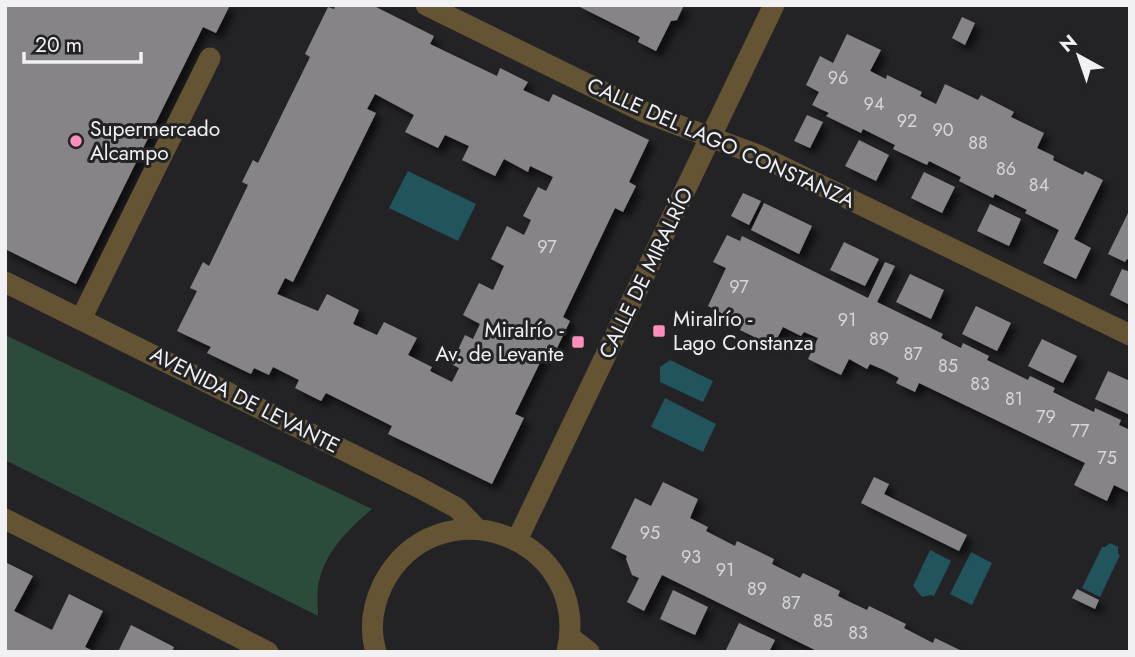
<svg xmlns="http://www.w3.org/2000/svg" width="1135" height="657" font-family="Jost,sans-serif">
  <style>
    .green { fill: #2c4c3b }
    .water { fill: #21545d }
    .building { fill: #868488; fill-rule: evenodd; filter: url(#shadow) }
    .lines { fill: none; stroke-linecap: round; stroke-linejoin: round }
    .minor { stroke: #645434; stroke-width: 21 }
    .poi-dot { fill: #fe8ebc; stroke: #232326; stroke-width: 2.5 }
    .labels { text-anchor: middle; stroke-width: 6; stroke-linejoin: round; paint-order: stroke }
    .number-label { font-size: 18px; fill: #d6d6d9 }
    .poi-label { font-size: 21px; fill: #f1f1f4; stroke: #232326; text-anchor: start }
    .street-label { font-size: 21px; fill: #f1f1f4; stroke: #232326 }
  </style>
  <defs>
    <filter id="shadow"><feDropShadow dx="6" dy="6" stdDeviation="3.5" flood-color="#0009"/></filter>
  </defs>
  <rect width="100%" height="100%" fill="#232326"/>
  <!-- green -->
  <path class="green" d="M5,335L372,509C348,530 323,553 318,587C317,596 318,606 318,616L5,460Z"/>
  <!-- water -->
  <path class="water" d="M408,171L476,204L458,241L389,208Z
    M670,360L713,381L703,402L660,382V367Z
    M665,398L716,424L703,452L651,427Z
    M1110,543L1118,547V554L1120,555L1100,597L1082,588L1102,547H1105Z
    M930,550L951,561L934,596L931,595L922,597L913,586Z
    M971,552L992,563L972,605L950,594Z"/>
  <!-- building -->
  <path class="building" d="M5,5H230L216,33L203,27L76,284L5,249Z
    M336,5H372L434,36L430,44L497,76L500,68L528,82L523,90L549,102L553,94L649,140L629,182L636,186L623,212L615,208L563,317L570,321L557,348L549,344L515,414L524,418L492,484L388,434L392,426L326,393L321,401L295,388L299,380L273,367L269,375L254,368L251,374L207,353L211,347L177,331L197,291L190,288L203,262L209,266L248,185L242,182L253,160L258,163L310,57L305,54L328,7L334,9ZM375,94L414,115L405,132L438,148L445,135L469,146L462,160L495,176L504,159L528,172L530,166L553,177L546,191L538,187L523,216L531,220L524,235L507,226L491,259L504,266L493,290L479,283L463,315L480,324L473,339L465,335L451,364L459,368L452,382L430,371L432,367L408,355L417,338L384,322L377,335L353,324L359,310L327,294L318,311L277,294L285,278L293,282L376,113L367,109Z
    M576,5H684L677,20L671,21L656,51L638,42L640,37Z
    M962,17L975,23L965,45L952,38Z
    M847,34L881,50L870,71L886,79L887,75L922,92L920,96L936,104L945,84L978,100L981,95L1014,112L1011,117L1044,133L1037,148L1054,156L1053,160L1083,175L1085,171L1103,180L1074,239L1091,248L1076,279L1043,263L1059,230L1025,213L1027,210L995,194L993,198L959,181L961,177L929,161L927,165L893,149L895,145L863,129L861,133L826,116L829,113L812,105L819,92L806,85L820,56L833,63Z
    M807,115L823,122L810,148L794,141Z
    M859,140L889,155L876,181L845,166Z
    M924,172L955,187L942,213L911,198Z
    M743,193L761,201L749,225L731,216Z
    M764,203L812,226L799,254L751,230Z
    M990,204L1021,219L1009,246L977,231Z
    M1130,209V260L1127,259L1125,262L1108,254Z
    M727,235L740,241L742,236L868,298L885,262L895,266L877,302L943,334L941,338L961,348L963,343L989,356L987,360L1028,380L1030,376L1055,388L1053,392L1073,402L1094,412L1095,408L1121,420L1119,425L1130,430V493L1114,485L1107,501L1074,485L1085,463L919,383L915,392L896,383L899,378L884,370L870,364L867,369L849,359L841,375L808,359L818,338L804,332L801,336L783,327L773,346L740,330L743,324L708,306L726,268L713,262Z
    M844,242L879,259L865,286L830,270Z
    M1122,269L1130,272V305L1110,295Z
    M910,274L944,290L931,319L896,302Z
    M976,306L1011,323L997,351L962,334Z
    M1042,339L1077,356L1063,383L1028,366Z
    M1108,371L1130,381V415L1095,399Z
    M874,477L889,484L884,494L967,535L959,551L861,503Z
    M663,482L698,499L690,518L708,527L706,531L735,546L737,541L774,559L772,564L800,578L803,573L840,591L838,596L852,603L867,610L869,606L906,624L904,628L933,643L935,638L964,652H819L662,575L644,611L627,602L639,578L632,575L626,559L627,556L611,548L635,498L651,506Z
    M5,562L33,576L14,611L52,630L69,594L103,611L85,647L95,652H5Z
    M1077,589L1099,600L1095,609L1072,598Z
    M673,590L708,607L695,635L660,619Z
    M739,623L775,640L769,652H725Z
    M131,625L174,647L172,652H118Z"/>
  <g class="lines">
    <!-- minor -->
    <path class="minor" d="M426,5L646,113L758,155L1130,335
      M5,282L420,488L457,508L477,529
      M81,319L210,58
      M5,519L268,652
      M517,540L774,5
      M570,637L589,652
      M376,652C369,629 373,605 383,584C437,480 593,537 567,652"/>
  </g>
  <!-- markers -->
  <g class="poi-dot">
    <circle cx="76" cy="141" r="7"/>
    <rect x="652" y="324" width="14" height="14" rx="3.5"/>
    <rect x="571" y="335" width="14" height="14" rx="3.5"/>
  </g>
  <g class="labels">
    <!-- number labels -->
    <g class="number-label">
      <text x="838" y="84">96</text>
      <text x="874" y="110">94</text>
      <text x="907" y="127">92</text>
      <text x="943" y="136">90</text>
      <text x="978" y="149">88</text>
      <text x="1006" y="175">86</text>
      <text x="1039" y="191">84</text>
      <text x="547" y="253">97</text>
      <text x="739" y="293">97</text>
      <text x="847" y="326">91</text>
      <text x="879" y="345">89</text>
      <text x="913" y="360">87</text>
      <text x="948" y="372">85</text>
      <text x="980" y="390">83</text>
      <text x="1014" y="405">81</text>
      <text x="1046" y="423">79</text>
      <text x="1080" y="437">77</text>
      <text x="1107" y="464">75</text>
      <text x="650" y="539">95</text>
      <text x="691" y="563">93</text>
      <text x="725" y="576">91</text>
      <text x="757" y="595">89</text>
      <text x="791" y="609">87</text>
      <text x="823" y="627">85</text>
      <text x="858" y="639">83</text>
    </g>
    <!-- poi labels -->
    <g class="poi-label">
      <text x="90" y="136">Supermercado<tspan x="90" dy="24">Alcampo</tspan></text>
      <text x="673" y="326">Miralrío -<tspan x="673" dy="24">Lago Constanza</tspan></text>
      <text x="564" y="337" text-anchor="end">Miralrío -<tspan x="564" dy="24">Av. de Levante</tspan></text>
    </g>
    <!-- street labels -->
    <g class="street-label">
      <text transform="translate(721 143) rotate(24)" y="7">CALLE DEL LAGO CONSTANZA</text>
      <text transform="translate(646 273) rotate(-64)" y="7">CALLE DE MIRALRÍO</text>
      <text transform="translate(245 400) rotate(27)" y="7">AVENIDA DE LEVANTE</text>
    </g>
  </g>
  <!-- border -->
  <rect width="1135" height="657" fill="none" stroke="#f1f1f4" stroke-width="14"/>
  <!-- north arrow -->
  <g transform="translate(1079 56) rotate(320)" stroke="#232326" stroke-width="5" paint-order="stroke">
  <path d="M0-5L12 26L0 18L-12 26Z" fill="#f1f1f4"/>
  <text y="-10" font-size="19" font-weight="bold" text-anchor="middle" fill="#f1f1f4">N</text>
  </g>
  <!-- scale -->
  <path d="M24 52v10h117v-10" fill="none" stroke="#f1f1f4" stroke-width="3.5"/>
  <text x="35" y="52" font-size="21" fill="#f1f1f4" stroke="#232326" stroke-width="5" paint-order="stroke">20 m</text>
</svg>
